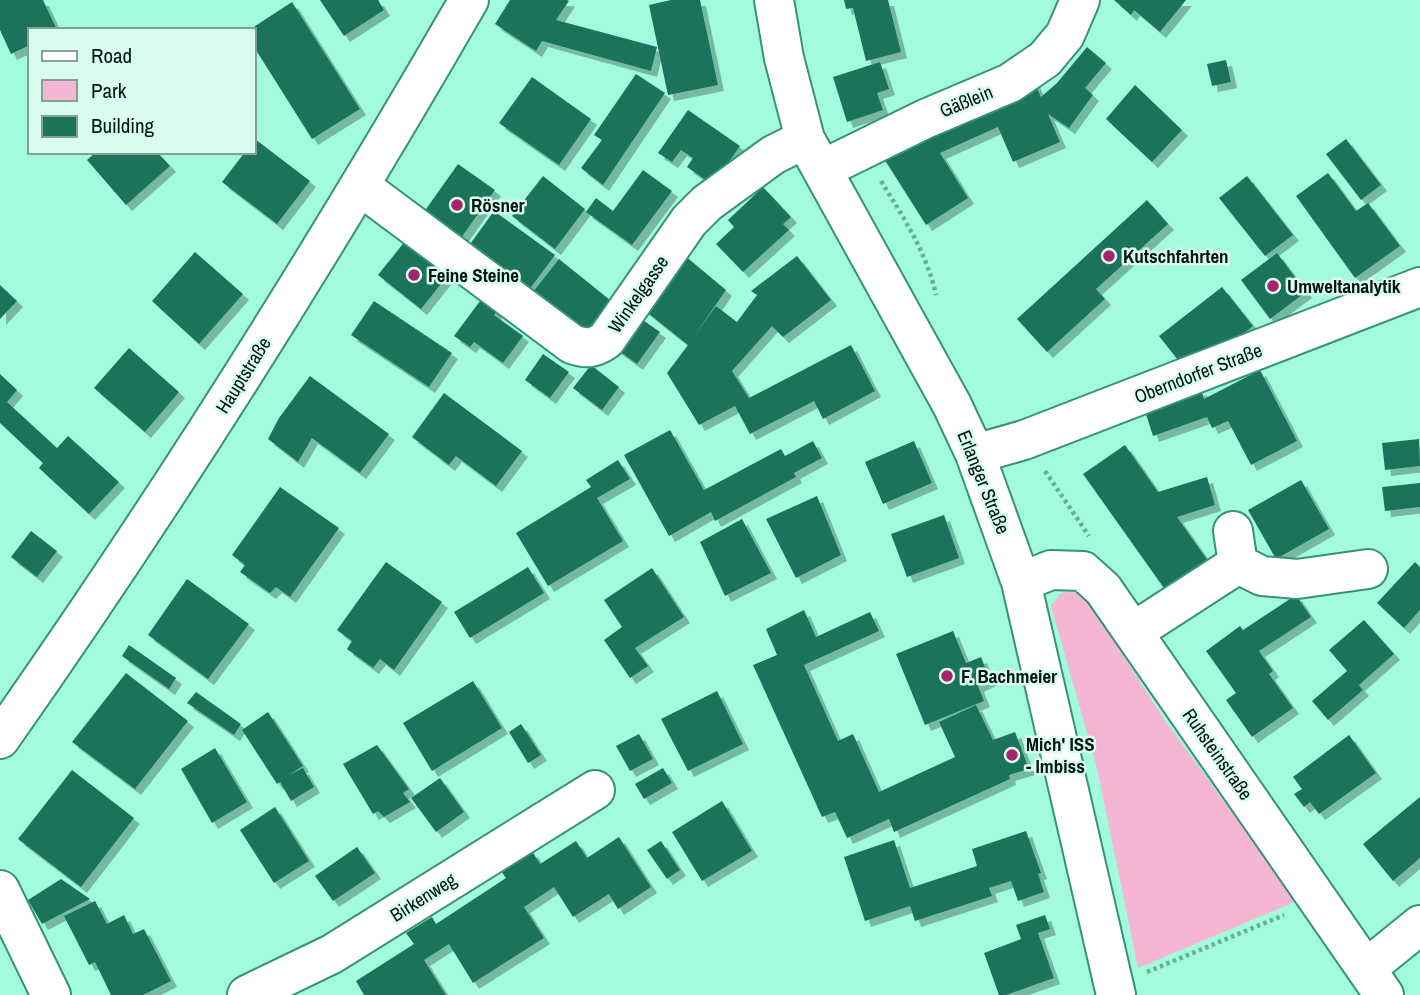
<svg xmlns="http://www.w3.org/2000/svg" width="1420" height="995" font-family="'Archivo Narrow',sans-serif">
  <style>
    .green { fill: #f4b6d2 }
    .building { fill: #1c735b; filter: url(#shadow) }
    .lines { fill: none; stroke-linecap: round; stroke-linejoin: round }
    .minor-casing { stroke: #359377; stroke-width: 42 }
    .path { stroke: #6aad96; stroke-width: 4.5; stroke-dasharray: 3.5 3.5; stroke-linecap: butt }
    .minor { stroke: #fff; stroke-width: 38 }
    .poi-dot { fill: #a62370; stroke: #dafcef; stroke-width: 2.5 }
    .labels { text-anchor: middle; stroke-width: 5; stroke-linejoin: round; paint-order: stroke }
    .street-label { font-size: 19px; fill: #00160e; stroke: #dafcef }
    .poi-label { font-size: 19px; font-weight: bold; fill: #00160e; stroke: #dafcef; text-anchor: start }
  </style>
  <defs>
    <filter id="shadow"><feDropShadow dx="6" dy="6" stdDeviation="0" flood-color="#0004"/></filter>
  </defs>
  <rect width="100%" height="100%" fill="#a1fbdc"/>
  <!-- green -->
  <path class="green" d="M1066,592L1076,593L1087,600L1166,722L1297,901L1138,968L1097,768L1051,606L1060,594Z"/>
  <!-- building -->
  <path class="building" d="M0,0H43L57,30H30V45L11,54L0,30Z
    M320,0H378L384,10L344,36Z
    M510,0H567L569,1L556,20L657,47L651,71L542,41L536,51L495,24Z
    M671,0H700L718,85L668,95L649,5Z
    M844,0H888L901,52L866,61L853,8L846,9Z
    M1114,0H1186L1160,32L1134,10L1131,15Z
    M292,2L360,109L312,139L254,47V30H249Z
    M1087,47L1106,63L1085,88L1093,95L1069,128L1048,114L1060,142L1013,162L998,127L940,153L968,198L926,225L881,154L1033,79L1041,97L1057,83Z
    M1226,60L1231,82L1212,86L1207,64Z
    M880,62L889,89L877,93L883,110L847,122L833,77Z
    M636,74L665,93L603,185L581,168L602,140L594,135Z
    M532,77L591,119L559,165L499,123Z
    M1135,85L1182,130L1152,162L1106,119Z
    M688,110L740,146L713,185L687,167L693,158L681,150L672,162L658,153Z
    M255,139L310,181L277,224L222,182L245,152H254Z
    M1346,139L1381,185L1361,200L1326,154Z
    M96,152H157L170,166L126,205L87,160Z
    M458,164L495,190L456,245L419,219Z
    M643,170L672,191L632,245L586,212L596,198L613,211Z
    M1328,173L1356,211L1368,203L1400,246L1355,278L1296,196Z
    M543,176L585,209L555,249L512,216Z
    M1247,176L1293,235L1265,256L1219,198Z
    M763,187L791,217L783,224L789,230L743,272L716,244L734,227L728,220Z
    M1147,200L1168,224L1096,289L1105,299L1047,352L1017,319Z
    M494,211L555,255L529,290L468,247Z
    M406,240L449,274L421,309L378,275Z
    M678,250L726,290L695,335L716,306L737,322L757,295L751,291L797,256L831,300L783,337L772,326L732,371L749,398L851,345L875,391L823,419L814,401L750,434L735,406L699,425L667,373L688,345L638,305Z
    M195,252L243,294L199,344L152,301Z
    M1277,253L1306,292L1270,319L1241,280Z
    M559,259L610,300L583,338L529,297Z
    M0,285L17,301L0,319Z
    M1222,287L1253,326L1209,361L1185,369L1159,336Z
    M483,297L499,309L494,315L523,336L503,363L474,342L470,347L454,336Z
    M374,301L452,353L429,387L351,335Z
    M637,316L660,332L637,364L615,348Z
    M129,348L179,392L145,432L94,388Z
    M543,354L569,372L550,398L525,380Z
    M591,365L619,387L602,410L573,388Z
    M1260,370L1297,441L1251,465L1228,421L1212,428L1207,417L1153,436L1144,408L1201,389L1204,399Z
    M0,374L17,390L7,402L57,448L68,436L119,482L89,514L39,468L43,463L0,423Z
    M310,376L389,434L360,473L312,438L298,462L268,439L279,418Z
    M444,393L522,451L496,486L456,456L449,465L412,437Z
    M670,430L704,490L781,449L785,456L813,441L822,458L794,473L796,477L715,521L711,512L669,536L624,455Z
    M1419,439L1420,466L1385,470L1382,443Z
    M914,441L932,483L883,504L865,462Z
    M1125,445L1158,492L1207,477L1215,505L1177,517L1208,561L1166,591L1083,474Z
    M618,460L630,479L597,498L623,541L548,586L516,533L591,487L586,480Z
    M1301,480L1329,529L1276,559L1248,510Z
    M1420,483V507L1385,511L1382,487Z
    M280,487L339,528L290,597L276,587L270,593L240,572L245,565L232,555Z
    M817,496L841,555L796,578L766,519Z
    M944,515L959,558L907,577L891,534Z
    M742,519L771,573L725,596L700,542Z
    M31,531L57,551L37,577L11,557Z
    M386,562L442,602L394,670L380,659L373,668L347,649L352,641L337,630Z
    M1415,562L1420,567V610L1404,628L1377,603Z
    M528,567L544,593L470,638L454,612Z
    M652,568L684,617L635,648L648,666L630,678L604,640L622,627L604,600Z
    M187,579L249,624L208,679L148,635Z
    M1296,595L1311,617L1259,651L1273,671L1269,674L1293,708L1252,737L1226,700L1236,693L1206,651L1240,626L1243,630Z
    M804,610L816,637L870,612L879,631L804,665L838,741L853,734L879,792L955,757L939,722L976,705L993,740L1015,732L1029,769L1009,775L1010,779L894,832L889,819L847,838L835,812L822,817L753,665L777,655L766,629Z
    M1364,620L1394,654L1359,685L1363,690L1328,720L1312,701L1347,671L1329,650Z
    M953,631L966,663L981,657L990,680L978,686L984,701L925,725L896,654Z
    M129,645L176,678L169,689L122,656Z
    M126,673L188,721L135,789L72,742Z
    M473,681L502,728L432,771L403,723Z
    M717,691L743,744L688,771L661,719Z
    M196,692L241,724L234,735L187,703Z
    M268,712L303,766L289,775L303,768L314,787L291,801L280,782L277,784L242,730Z
    M521,724L541,755L528,763L509,732Z
    M639,734L653,759L630,771L616,746Z
    M1349,735L1376,773L1319,814L1310,802L1304,807L1294,794L1302,789L1293,777Z
    M377,745L409,789L403,793L410,802L384,817L378,811L373,814L343,764Z
    M215,748L247,802L212,823L181,769Z
    M663,768L672,783L644,799L635,784Z
    M72,770L134,818L81,887L18,839Z
    M440,778L464,812L436,832L411,798Z
    M1420,797V858L1393,881L1363,844Z
    M722,801L752,851L702,881L672,832Z
    M275,807L309,861L274,883L240,830Z
    M1026,831L1041,873L1038,874L1044,892L1018,901L1011,881L989,888L992,896L915,921L910,906L865,921L844,857L894,840L910,888L977,866L972,849Z
    M619,837L651,887L618,909L609,894L573,917L554,887L524,907L544,938L473,983L449,944L424,960L446,995H364L356,981L414,944L406,933L432,917L436,924L506,878L501,871L532,851L540,864L576,841L587,858Z
    M661,841L680,870L667,879L647,850Z
    M357,847L375,873L333,901L315,876Z
    M61,879L90,899L42,924L28,900Z
    M95,901L107,924L124,915L133,934L144,929L171,981L143,995H111L95,962L89,965L64,916Z
    M1045,915L1050,929L1038,933L1054,978L1006,995H999L984,953L1021,939L1016,925Z"/>
  <g class="lines">
    <!-- minor casing -->
    <g class="minor-casing">
      <path id="minor" d="M774,0L784,58L805,139L952,405L975,454L1021,582L1116,995
        M823,169L925,119L1010,83L1045,59L1065,35L1080,0
        M360,186L572,344C586,349 593,349 606,340L689,221L707,203L773,155L805,139
        M975,454L1024,440L1420,287
        M1233,531L1238,564L1262,576L1297,579L1368,569
        M1021,582L1051,570L1083,571L1103,589L1384,995
        M1133,632L1238,564
        M0,739C168,500 323,253 469,0
        M0,890L51,995
        M1367,968L1420,925
        M247,995L332,954L595,790"/>
    </g>
    <!-- path -->
    <path class="path" d="M881,181C905,220 926,251 936,295
      M1045,471L1089,536
      M1147,972L1284,915"/>
    <!-- minor -->
    <use href="#minor" class="minor"/>
  </g>
  <!-- markers -->
  <g class="poi-dot">
    <circle cx="457" cy="205" r="7"/>
    <circle cx="1109" cy="256" r="7"/>
    <circle cx="414" cy="275" r="7"/>
    <circle cx="1273" cy="286" r="7"/>
    <circle cx="947" cy="676" r="7"/>
    <circle cx="1012" cy="755" r="7"/>
  </g>
  <g class="labels">
    <!-- street labels -->
    <g class="street-label">
      <text transform="translate(966 101) rotate(-22)" y="7">Gäßlein</text>
      <text transform="translate(638 294) rotate(-55)" y="7">Winkelgasse</text>
      <text transform="translate(1198 373) rotate(-21)" y="7">Oberndorfer Straße</text>
      <text transform="translate(243 375) rotate(-58)" y="7">Hauptstraße</text>
      <text transform="translate(984 482) rotate(68)" y="7">Erlanger Straße</text>
      <text transform="translate(1218 754) rotate(55)" y="7">Ruhsteinstraße</text>
      <text transform="translate(423 897) rotate(-32)" y="7">Birkenweg</text>
    </g>
    <!-- poi labels -->
    <g class="poi-label">
      <text x="471" y="212">Rösner</text>
      <text x="1123" y="263">Kutschfahrten</text>
      <text x="428" y="282">Feine Steine</text>
      <text x="1287" y="293">Umweltanalytik</text>
      <text x="961" y="683">F. Bachmeier</text>
      <text x="1026" y="751">Mich' ISS<tspan x="1026" dy="22">- Imbiss</tspan></text>
    </g>
  </g>
  <!-- legend -->
  <rect x="28" y="28" width="228" height="126" fill="#dafcef" stroke="#83a095" stroke-width="2"/>
  <rect x="42" y="51" width="35" height="10" fill="#ffffff" stroke="#83a095" stroke-width="2"/>
  <text x="91" y="63" font-size="21" fill="#00160e">Road</text>
  <rect x="42" y="80" width="35" height="21" fill="#f4b6d2" stroke="#83a095" stroke-width="2"/>
  <text x="91" y="98" font-size="21" fill="#00160e">Park</text>
  <rect x="42" y="116" width="35" height="21" fill="#1c735b" stroke="#83a095" stroke-width="2"/>
  <text x="91" y="133" font-size="21" fill="#00160e">Building</text>
</svg>
